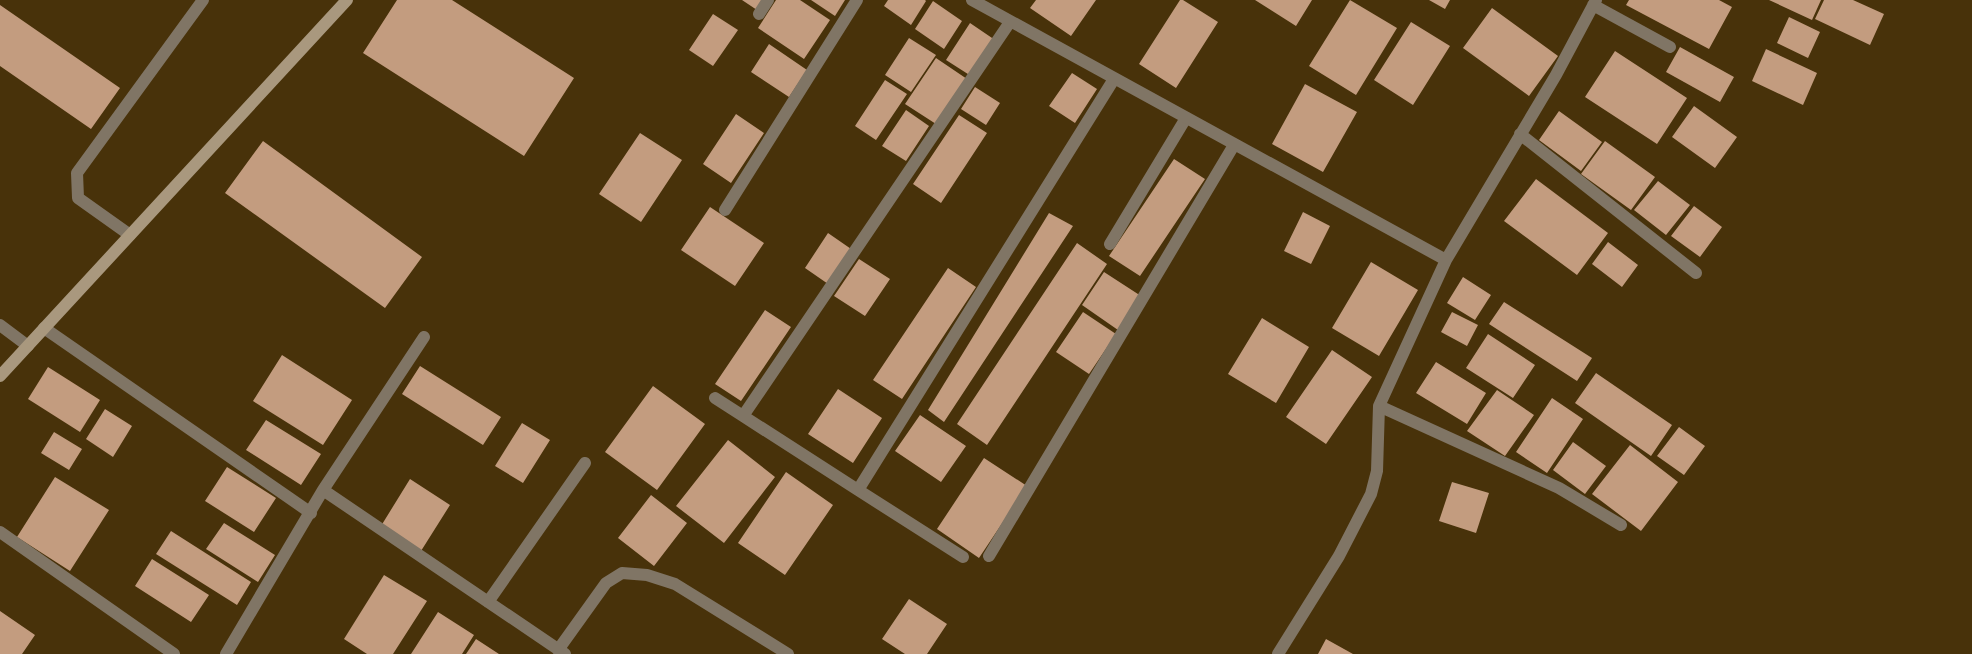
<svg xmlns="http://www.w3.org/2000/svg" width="1972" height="654" font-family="Lato,sans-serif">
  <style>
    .building { fill: #c39c7f }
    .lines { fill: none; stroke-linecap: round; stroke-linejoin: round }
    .lane { stroke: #807565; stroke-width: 12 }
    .street { stroke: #807565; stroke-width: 12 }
    .secondary { stroke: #a9987e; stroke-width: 12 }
  </style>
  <rect width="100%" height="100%" fill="#48320a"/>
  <!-- building -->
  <path class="building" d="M397,0H452L574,78L524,156L363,53Z
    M742,0H763L757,10Z
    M776,0H800L830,20L804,59L758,28Z
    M811,0H845L835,16Z
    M888,0H925L926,1L911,25L884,6Z
    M1036,0H1096L1071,36L1030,8Z
    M1180,0H1183L1218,22L1176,88L1139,64Z
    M1255,0H1312L1296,26Z
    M1350,0L1397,28L1356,95L1309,66Z
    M1429,0H1450L1445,9Z
    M1629,0H1719L1732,7L1709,49L1626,5Z
    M1769,0H1821L1812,20Z
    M1824,0H1853L1884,14L1870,45L1815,19Z
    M933,1L962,21L944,49L915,29Z
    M0,5L120,88L91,129L0,66Z
    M1492,8L1558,56L1529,96L1463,48Z
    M713,14L738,30L713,66L689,50Z
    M1789,17L1820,32L1808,58L1777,43Z
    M1411,22L1450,46L1413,105L1374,80Z
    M970,23L995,40L971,76L946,60Z
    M909,38L936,55L911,92L885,75Z
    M769,44L807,70L789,97L751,72Z
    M1680,47L1734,77L1720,102L1666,72Z
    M1766,49L1817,73L1803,105L1752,81Z
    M1615,51L1687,98L1657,144L1585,97Z
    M936,58L967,79L936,124L905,104Z
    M1072,73L1097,89L1075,123L1049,106Z
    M885,80L907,94L876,140L855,126Z
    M1305,84L1357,112L1323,172L1272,144Z
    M975,87L1000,103L986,125L961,109Z
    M1694,106L1737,137L1715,168L1672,137Z
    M906,110L929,126L906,161L882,146Z
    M1559,111L1602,142L1581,171L1539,140Z
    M736,114L764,133L731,183L703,164Z
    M959,115L987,133L941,203L913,184Z
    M640,133L682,160L641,222L599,194Z
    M263,141L422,257L385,308L225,193Z
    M1605,141L1655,177L1631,210L1581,174Z
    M1174,159L1205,179L1140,276L1109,256Z
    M1536,179L1608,233L1577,275L1504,221Z
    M1658,181L1690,205L1666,235L1634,210Z
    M1694,206L1722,227L1700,257L1671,236Z
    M710,207L764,243L735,286L681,250Z
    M1303,212L1330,226L1311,264L1284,251Z
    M1049,213L1073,226L944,422L928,410Z
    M828,233L854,251L831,286L805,268Z
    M1608,242L1638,265L1622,287L1592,264Z
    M1077,243L1107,264L987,445L957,424Z
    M859,259L890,279L865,316L834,296Z
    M1371,262L1418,290L1379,356L1332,328Z
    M948,268L976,287L902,399L873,380Z
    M1104,272L1141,296L1118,330L1082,305Z
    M1463,277L1491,295L1475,320L1447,303Z
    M1504,302L1592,358L1577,381L1489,324Z
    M765,310L791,327L741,401L715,384Z
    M1083,312L1116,334L1089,374L1056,352Z
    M1452,312L1478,325L1467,346L1441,332Z
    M1262,318L1309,347L1276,403L1228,374Z
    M1488,334L1535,365L1513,398L1466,368Z
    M1332,350L1372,377L1326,444L1286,417Z
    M282,355L352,400L323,445L253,401Z
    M1436,362L1486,393L1467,424L1416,393Z
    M420,366L501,417L483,445L402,394Z
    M48,367L100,400L80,432L28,399Z
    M1596,373L1672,425L1651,456L1575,403Z
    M653,386L705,424L657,490L605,452Z
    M838,389L882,418L853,463L808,434Z
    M1497,390L1534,415L1505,456L1467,431Z
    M1552,398L1583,419L1547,473L1516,452Z
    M105,409L132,426L113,457L86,439Z
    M920,415L966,446L941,482L895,451Z
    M266,420L321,454L301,485L246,450Z
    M522,423L550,440L523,483L495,466Z
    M1679,427L1705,446L1684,475L1657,456Z
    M54,432L82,449L69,470L41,453Z
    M728,440L775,477L724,543L676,506Z
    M1573,442L1606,466L1585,494L1553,470Z
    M1630,445L1678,482L1641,531L1592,494Z
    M984,458L1027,486L979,558L937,529Z
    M227,467L276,498L254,532L205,501Z
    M786,472L833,505L785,575L738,543Z
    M55,477L109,510L70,571L17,537Z
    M410,479L450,505L421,551L381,526Z
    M1452,482L1489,493L1476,533L1439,521Z
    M651,495L687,523L654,566L618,538Z
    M224,523L275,555L258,582L206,549Z
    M171,531L251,582L237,605L156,554Z
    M152,559L209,595L191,622L135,586Z
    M384,575L427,601L393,654H367L344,639Z
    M909,599L947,624L927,654H905L882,639Z
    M0,611L35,635L22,654H0Z
    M438,612L474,635L462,654H411Z
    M476,639L499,654H466Z
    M1326,639L1353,654H1318Z"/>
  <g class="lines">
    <!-- lane -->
    <path class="lane" d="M130,235L78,198L77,173L203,0
      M1110,244L1186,118
      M0,325L28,346"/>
    <!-- street -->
    <path class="street" d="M972,0L1446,260
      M1593,5L1670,47
      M759,14L768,0
      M1520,134L1696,273
      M725,210L857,0
      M44,328L311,513
      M715,398L743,416L1010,22
      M1379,406L1559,488L1621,525
      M743,416L858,490L1114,79
      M323,490L424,337
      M858,490L963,557
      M0,532L174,654
      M989,556L1234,145
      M488,602L585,463
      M558,650L606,583L622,573L647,575L675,584L788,654
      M226,654L323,490L565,654
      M1278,654L1339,556L1371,494L1377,471L1379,406L1446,260L1556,75L1596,0"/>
    <!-- secondary -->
    <path class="secondary" d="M0,376L347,0"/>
  </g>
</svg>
